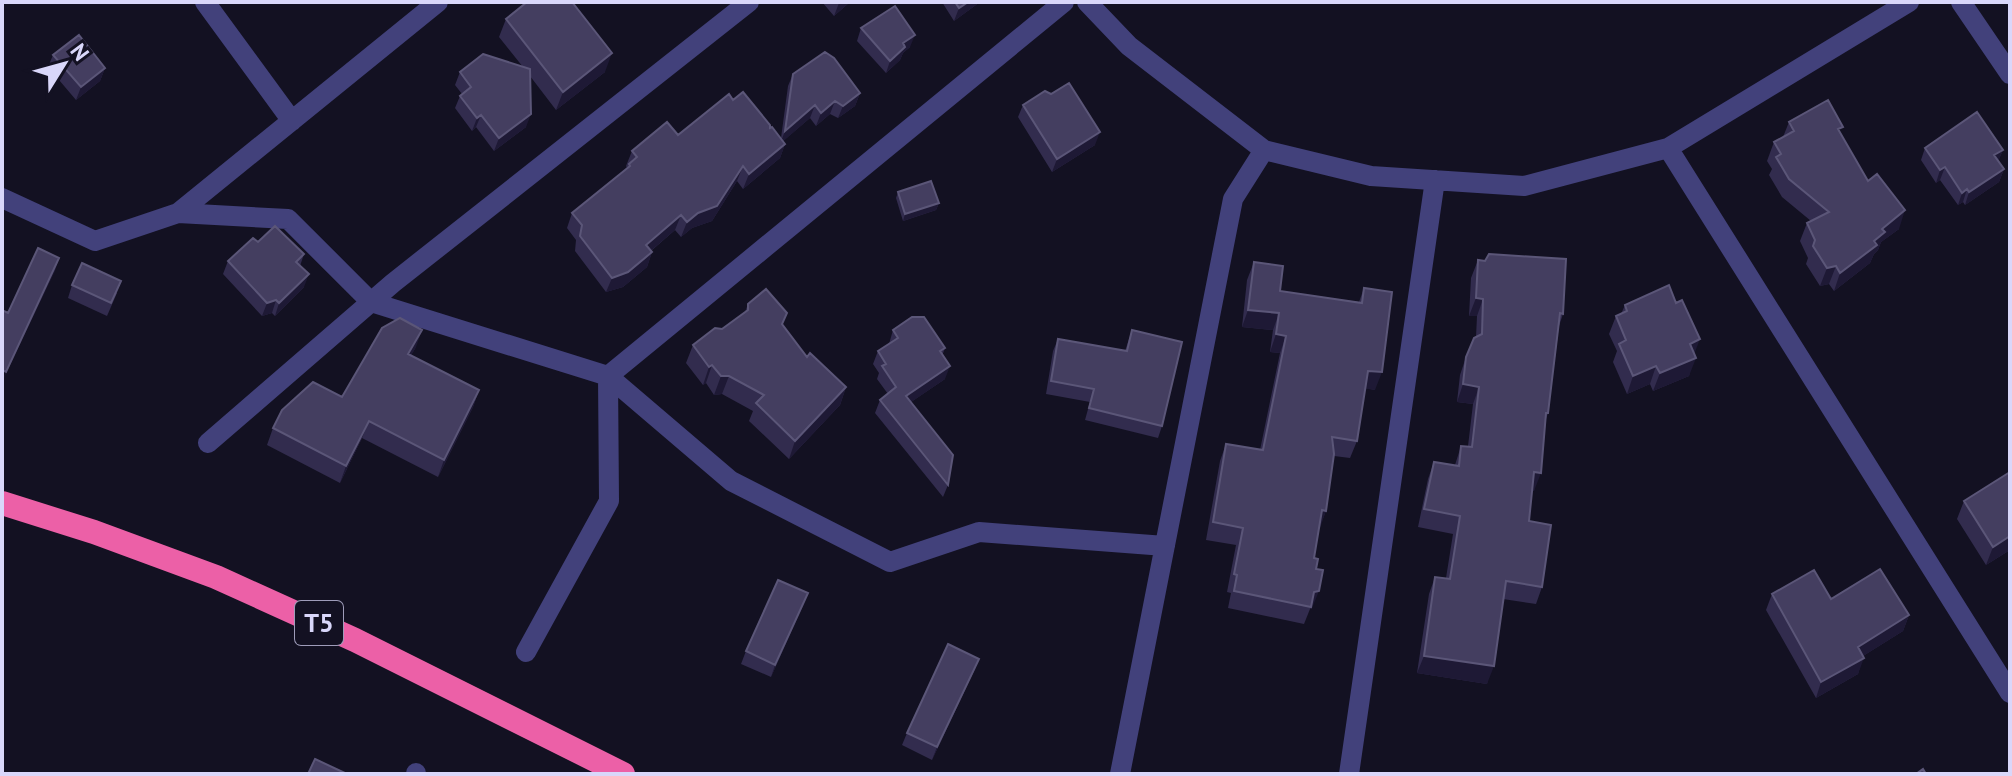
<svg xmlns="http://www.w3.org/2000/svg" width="2012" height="776" font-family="'PT Sans',sans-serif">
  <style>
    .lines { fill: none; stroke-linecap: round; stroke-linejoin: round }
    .street { stroke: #42417b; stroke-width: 20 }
    .highway { stroke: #ec60a7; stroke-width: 24 }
    .wall { fill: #322c4e }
    .shaded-wall { fill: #1e1935 }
    .building { fill: #443e60; stroke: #5b5678; stroke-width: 2 }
    .labels { text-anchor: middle; stroke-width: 7; stroke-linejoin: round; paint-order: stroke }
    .shield { fill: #131122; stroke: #9e9cb9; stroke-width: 2 }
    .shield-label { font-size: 26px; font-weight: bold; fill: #d9d7fa }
  </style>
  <rect width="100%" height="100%" fill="#131122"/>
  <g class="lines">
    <!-- street -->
    <path class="street" d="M205,2L292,121
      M1087,2L1129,46L1264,150L1371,176L1524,186L1668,148L1909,2
      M1961,2L2010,74
      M1668,148L2010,693
      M2,198L95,241L178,213L288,219L371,302L608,376L731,481L890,562L979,532L1165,546
      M178,213L438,2
      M208,443L393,283L749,2
      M526,652L609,501L608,376L1064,2
      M416,773V774
      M1120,774L1233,199L1264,150
      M1349,774L1435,180"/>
    <!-- highway -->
    <path class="highway" d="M2,503L94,532L216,577L355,640L623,774"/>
  </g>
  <!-- wall -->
  <path class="wall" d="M822,2H850L834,16Z
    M942,2H980L954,21Z
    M506,19L605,72L556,110L530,76L526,127L494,151L476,127L472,131L455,108L460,96L462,94L455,85L460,72L523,67L499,37Z
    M861,28L910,47L903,53L900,60L886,73L857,41Z
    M53,55L105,68L100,81L76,100L48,67Z
    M793,74L860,93L855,106L838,118L830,114L816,126L810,118L783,141L785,144L780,158L743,189L737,181L712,221L692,228L681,237L675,230L651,251L652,252L647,267L623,287L606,292L575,251L576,240L567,228L572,213L627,168L626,166L632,151L678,135L733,100L781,138L788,86Z
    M1023,105L1095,145L1052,172L1018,117Z
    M1789,122L1840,133L1868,181L1899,229L1881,242L1878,250L1874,254L1870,263L1834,291L1829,284L1820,286L1806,264L1808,258L1800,241L1807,223L1811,221L1782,197L1769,175L1772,169L1767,161L1774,142L1783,137Z
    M1925,148L2003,150L1998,161L2004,169L1999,182L1965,205L1963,202L1958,205L1940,180L1936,183L1921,160Z
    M898,192L939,203L936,210L903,221L896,198Z
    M258,242L304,254L300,266L304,287L275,316L272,313L262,316L223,274L228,261Z
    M1478,260L1563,314L1559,326L1548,413L1546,419L1534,491H1532L1529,521L1542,587L1536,604L1503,599L1487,684L1417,673L1429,594L1435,577L1446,578L1453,534L1418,527L1428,479L1434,462L1455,465L1461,446H1468L1473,404L1457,402L1460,375L1466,357L1476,337L1477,316H1469L1471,278Z
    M1254,262L1280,291L1359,302L1364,288L1375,390L1365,388L1357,441L1350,458L1334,456L1326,511L1319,528L1314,558L1316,569L1312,608L1310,609L1304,624L1228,608L1231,593L1227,592L1236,545L1206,540L1220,461L1226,444L1260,450L1280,353L1270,352L1273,330L1242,327L1247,280Z
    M72,285L117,293L107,316L68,298Z
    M748,304L783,325L807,357L846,387L840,405L789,459L749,421L753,411L722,394L714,395L706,383L703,385L686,363L693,345L722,329L745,312Z
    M1625,305L1694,354L1689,376L1653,391L1650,384L1627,394L1613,362L1617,351L1609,334L1616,316L1621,314Z
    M893,330L945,348L942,356L945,379L911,402L948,485L943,497L875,413L880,400L888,394L877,379L879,373L873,364L878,351L889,344Z
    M1132,330L1162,426L1158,438L1085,420L1090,402L1046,394L1053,351L1058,339L1125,351Z
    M416,347L411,355L479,390L473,407L438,477L362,438L340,483L267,445L273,428L342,397Z
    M2010,472V550L1986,565L1957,519L1964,501Z
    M808,593L771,677L741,664L746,651Z
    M1772,594L1831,599L1909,615L1903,631L1863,656L1858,674L1816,698L1766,610Z
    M979,659L974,671L932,760L902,745L907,733Z"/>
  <!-- shaded-wall -->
  <path class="shaded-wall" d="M840,2H850L834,16L839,3Z
    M968,2H980L954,21L959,8Z
    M915,35L910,47L903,53L900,60L886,73L890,61L903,43Z
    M612,53L605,72L556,110L563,92Z
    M105,68L100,81L76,100L81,87Z
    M860,93L855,106L838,118L843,106Z
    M835,101L830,114L816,126L821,113Z
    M815,105L810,118L780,144L785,131Z
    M531,114L526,127L494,151L499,138Z
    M481,115L476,127L472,131L477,118Z
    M1100,132L1095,145L1052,172L1057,159Z
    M785,144L780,158L743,189L749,174Z
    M2003,150L1998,162L1994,155Z
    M743,166L737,181L712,221L692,228L681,237L687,222Z
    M1945,167L1940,180L1936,183L1940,170Z
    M2004,169L1999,182L1965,205L1969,192Z
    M1967,189L1963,202L1958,205L1962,193Z
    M939,203L936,210L903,221L905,214Z
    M1905,210L1899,229L1881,242L1878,250L1874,254L1870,263L1834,291L1840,273L1874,241L1882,229Z
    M681,215L675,230L640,260L646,245Z
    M652,252L647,267L623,287L606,292L612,278Z
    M59,258L55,271L2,382L6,372Z
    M1836,266L1829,284L1820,286L1827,268Z
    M309,274L304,287L275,316L279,303Z
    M1476,298L1483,299L1477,316H1469Z
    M276,300L272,313L262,316L267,303Z
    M1248,310L1279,313L1273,330L1242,327Z
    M422,330L416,347L402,371L408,354Z
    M1276,334L1286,336L1280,353L1270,352Z
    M1700,339L1693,357L1690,344Z
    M1696,358L1689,376L1653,391L1660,373Z
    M712,365L706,383L703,385L709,367Z
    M950,366L945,379L901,409L906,396Z
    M1656,366L1650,384L1627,394L1633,376Z
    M1368,371L1382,372L1375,390L1362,388Z
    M721,376H729L722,394L714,395Z
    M1463,384L1479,387L1473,404L1457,402Z
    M846,387L840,405L789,459L795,441Z
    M479,390L473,407L438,477L444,460Z
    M369,421L362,438L340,483L346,466Z
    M1534,472L1541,473L1534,491L1527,490Z
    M1322,510L1326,511L1320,528H1316Z
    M2010,536V550L1986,565L1993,547Z
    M1319,591L1312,608L1310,609L1314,592Z
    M808,593L803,606L771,677L775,665Z
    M1909,615L1903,631L1852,663L1858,647Z
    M1424,656L1494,666L1487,684L1417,673Z
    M1864,658L1858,674L1816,698L1821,682Z
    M979,659L974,671L932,760L937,747Z"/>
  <!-- building -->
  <path class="building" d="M527,2H572L612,53L563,92L506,19Z
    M955,2H968L959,8Z
    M895,6L915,35L903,43L905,47L890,61L861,28Z
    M79,35L105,68L81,87L53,55Z
    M825,52L834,58L860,93L843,106L835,101L821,113L815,105L785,131L793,74Z
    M483,54L530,69L531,114L499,138L481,115L477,118L460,96L471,87L460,72Z
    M1069,83L1100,132L1057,159L1023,105L1045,91L1051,94Z
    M743,92L770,125V128L772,127L785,144L749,174L743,166L717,206L698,213L687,222L681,215L646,245L652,252L628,272L612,278L580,236L582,225L572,213L630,166L629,164L637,157L632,151L667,122L678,135L729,94L733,100Z
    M1828,100L1843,127L1838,129L1868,181L1877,174L1905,210L1882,229L1885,232L1874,241L1877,245L1840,273L1836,266L1827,268L1813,246L1815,240L1807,223L1829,212L1789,179L1776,157L1781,154L1774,142L1794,131L1789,122Z
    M1977,112L2003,150L1994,155L2004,169L1969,192L1967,189L1962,193L1945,167L1940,170L1925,148Z
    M931,181L939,203L905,214L898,192Z
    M275,226L304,254L296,262L309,274L279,303L276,300L267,303L228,261L253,238L258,242Z
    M38,248L59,258L6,372L2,370V310L8,313Z
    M1489,254L1566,259L1563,314L1560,313L1548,413H1546L1541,473L1534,472L1529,521L1551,525L1542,587L1506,581L1494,666L1424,656L1435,577L1450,579L1460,516L1424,509L1434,462L1459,466L1461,446L1472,447L1479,387L1463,384L1466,357L1474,338L1482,334L1483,299L1476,298L1478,260L1485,261Z
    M1254,262L1283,266L1280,291L1362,303L1364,288L1392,292L1382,372L1368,371L1357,441L1332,437L1334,454L1326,511L1322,510L1314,558L1318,559L1316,569L1323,570L1319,591L1314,592L1311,607L1234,591L1237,575L1234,574L1243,528L1213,522L1226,444L1263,450L1286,336L1276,334L1279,313L1248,310Z
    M82,263L121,281L111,303L72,285Z
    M1669,285L1676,303L1682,300L1700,339L1690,344L1696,358L1660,373L1656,366L1633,376L1619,344L1626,340L1616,316L1627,311L1625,305Z
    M766,289L787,313L782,324L807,357L810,353L846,387L795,441L756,403L764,395L729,376H721L712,365L709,367L693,345L715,328L722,329L748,310V304Z
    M912,317H924L945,348L940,351L950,366L906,396L953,455L948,485L880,400L896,387L882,366L886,364L878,351L898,338L893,330Z
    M400,318L422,330L408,354L479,390L444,460L369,421L346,466L273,428L282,410L313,382L342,397L382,328Z
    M1132,330L1182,342L1162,426L1089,408L1094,389L1051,381L1058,339L1127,351Z
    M2010,472V536L1993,547L1964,501Z
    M1880,569L1909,615L1858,647L1864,658L1821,682L1772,594L1814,570L1831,599Z
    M778,580L808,593L775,665L746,651Z
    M948,644L979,659L937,747L907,733Z
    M315,759L347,774H308Z
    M1923,769L1926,774H1916Z"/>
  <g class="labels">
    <!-- shield labels -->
    <rect class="shield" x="295" y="601" width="48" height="44" rx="6"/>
    <g class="shield-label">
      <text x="319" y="632">T5</text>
    </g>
  </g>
  <!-- border -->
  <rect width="2012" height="776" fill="none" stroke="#d9d7fa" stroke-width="8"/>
  <!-- north arrow -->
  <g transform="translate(64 64) rotate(53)" stroke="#131122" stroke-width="6" paint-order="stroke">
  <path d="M0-6L14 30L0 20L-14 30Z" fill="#d9d7fa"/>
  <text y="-12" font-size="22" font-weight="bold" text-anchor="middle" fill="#d9d7fa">N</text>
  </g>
</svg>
